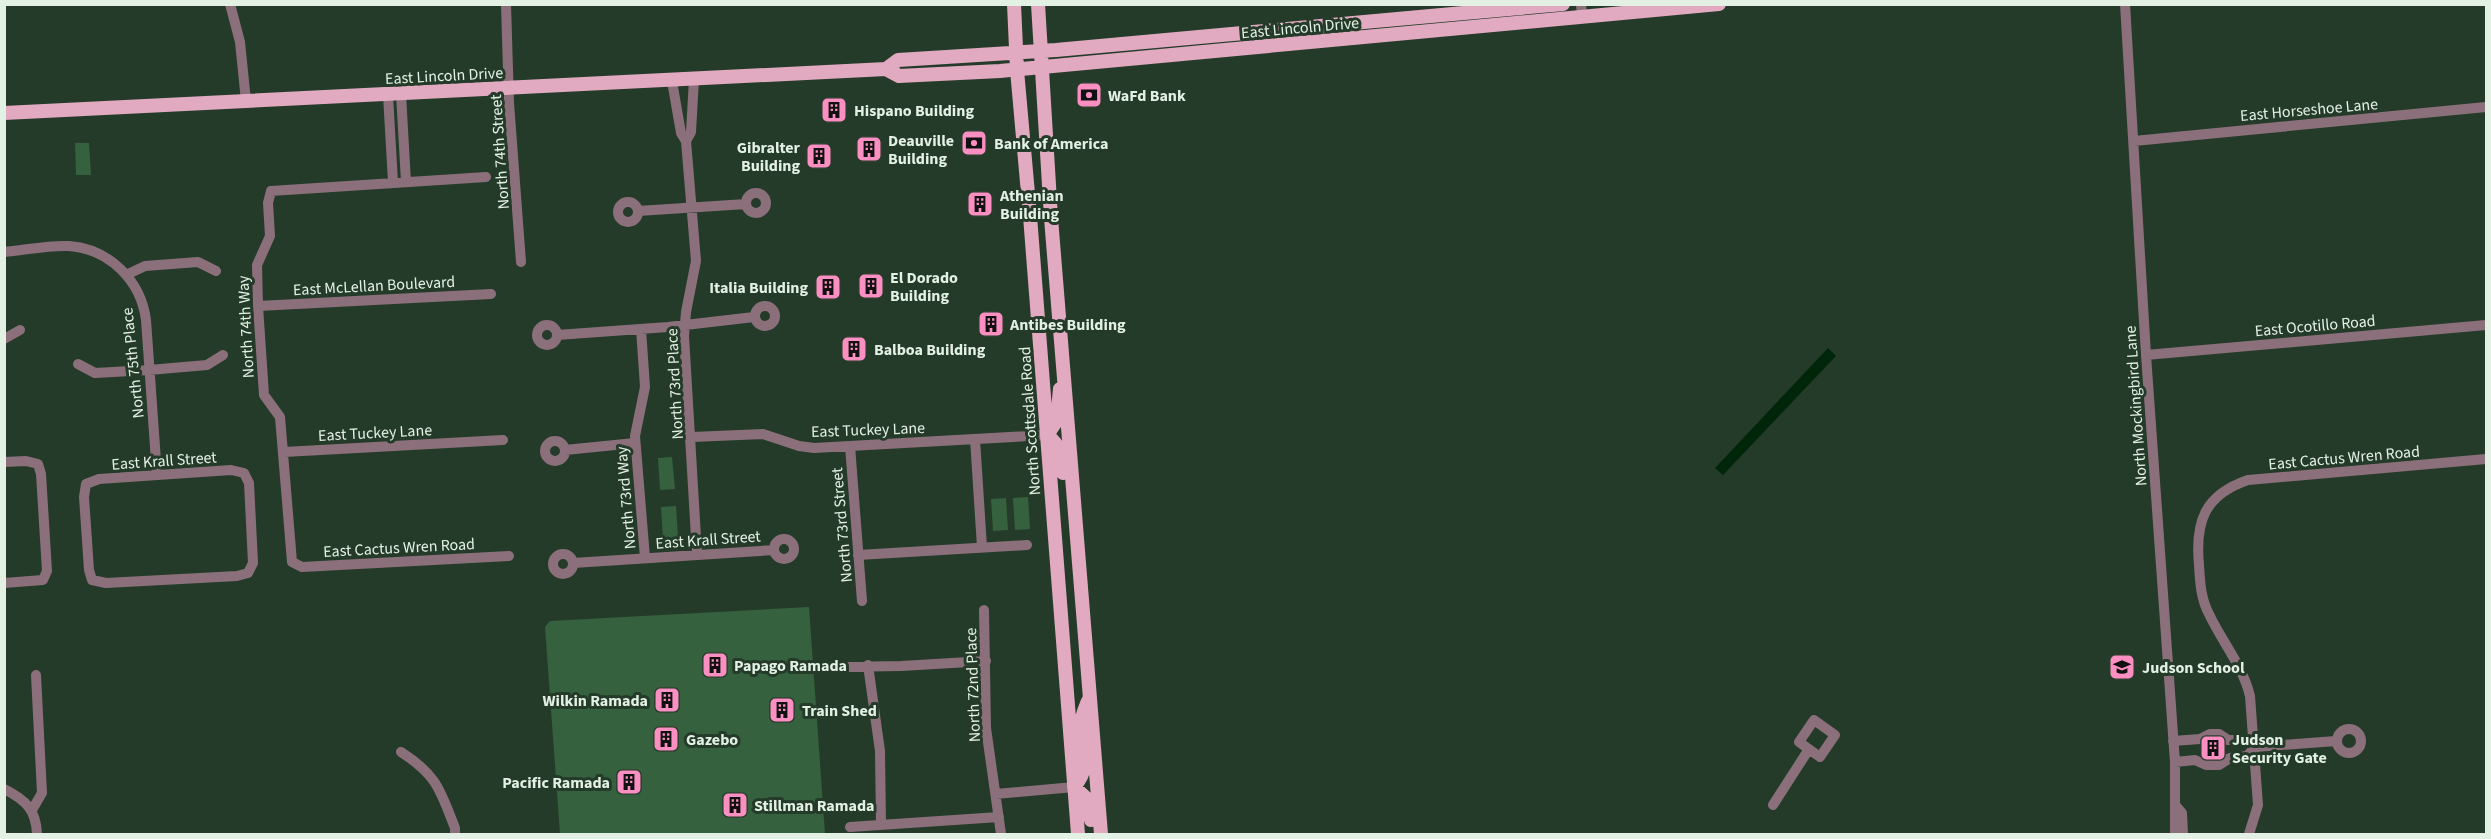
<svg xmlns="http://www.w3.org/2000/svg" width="2491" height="839" font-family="'Source Sans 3',sans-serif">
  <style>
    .green { fill: #35613e }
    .water { fill: #00260a }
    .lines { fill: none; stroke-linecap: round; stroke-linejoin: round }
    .minor { stroke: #8b707b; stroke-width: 10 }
    .major { stroke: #e1aac1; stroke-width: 14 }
    .labels { text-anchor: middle; stroke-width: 6; stroke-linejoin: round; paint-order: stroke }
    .street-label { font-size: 16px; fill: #e3f0e4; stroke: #253b29 }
    .poi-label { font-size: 16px; font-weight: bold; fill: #e3f0e4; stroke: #253b29; text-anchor: start }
  </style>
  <rect width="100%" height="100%" fill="#253b29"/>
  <!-- green -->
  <path class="green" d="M75,143H89L91,175H76Z
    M672,457L675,489L660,490L658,458Z
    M1028,497L1030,529L1015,530L1013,498Z
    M1006,498L1008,530L993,531L991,499Z
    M676,506L678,538L663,540L661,507Z
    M809,607L825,834H560L545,627L550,621Z"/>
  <!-- water -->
  <path class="water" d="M1828,348L1836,356L1723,475L1715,468Z"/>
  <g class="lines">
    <!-- minor -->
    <path class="minor" d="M230,4L240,42L246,101
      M506,4L509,103L521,262
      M1581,4L1582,17
      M2125,4L2146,355L2175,762V834
      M672,81L681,133L686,141L696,261L686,312L684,336L697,554
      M401,94L406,182
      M388,95L393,182
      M686,141L691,132L694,79
      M2134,141L2486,107
      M486,177L271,191L268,203L270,236L257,265L258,306L264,395L280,417L292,562L302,567L509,556
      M746 203a10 10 0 1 1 20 0a10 10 0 1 1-20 0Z
      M618 212a10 10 0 1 1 20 0a10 10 0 1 1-20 0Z
      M638,211L746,204
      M4,252C26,250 48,245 69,246C110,249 141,281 146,320L157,475
      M126,275L145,266L198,262L216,271
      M755 316a10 10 0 1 1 20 0a10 10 0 1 1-20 0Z
      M258,306L491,294
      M537 335a10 10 0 1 1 20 0a10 10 0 1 1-20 0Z
      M641,329L645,387L635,436L645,558
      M557,335L668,327L754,317
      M4,339L20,330
      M2146,355L2486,325
      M78,364L95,373L149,370L207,365L223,355
      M692,437L763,434L799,446L814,448L1047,435
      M975,439L982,547
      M545 451a10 10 0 1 1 20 0a10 10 0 1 1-20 0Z
      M850,446L862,601
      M565,450L635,443
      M284,452L503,440
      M4,462L26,461L38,464L41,474L47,571L43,580L4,583
      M231,470L244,473L249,483L253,563L248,573L237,576L106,583L92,580L89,570L84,497L86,484L99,479Z
      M774 549a10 10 0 1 1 20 0a10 10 0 1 1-20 0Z
      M553 564a10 10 0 1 1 20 0a10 10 0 1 1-20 0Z
      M858,555L1027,545
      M573,563L774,550
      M984,610L986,728L1001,834
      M868,665L880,751L881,824
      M836,667L901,666L986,661
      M1814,720L1835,735L1820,757L1799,742Z
      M2337 741a12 12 0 1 1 24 0a12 12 0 1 1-24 0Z
      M2173,741L2200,739L2210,734H2219L2228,740H2247L2255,747
      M401,752C437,775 440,790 455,828V834
      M2175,762L2195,760L2206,765H2219L2230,758L2247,756L2255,747L2336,741
      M4,789C26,800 36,810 37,834
      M996,794L1074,787
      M1773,805L1809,749
      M2176,806L2182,813L2183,834
      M32,810L42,793L36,675
      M850,827L999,817
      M2249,834L2258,805L2250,696C2243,666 2222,642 2209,614C2201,599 2200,583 2199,565C2195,522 2204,495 2248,480L2486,459"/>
    <!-- major -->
    <path class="major" d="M1014,4L1017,70L1030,216L1078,834
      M1038,4L1051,218L1101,834
      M886,69L898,60L1056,50L1563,4
      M4,113L886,69L899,76L1000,71L1719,4
      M1047,435C1061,446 1062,456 1063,473
      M1047,435L1057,420L1060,389
      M1074,787C1095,762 1079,746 1082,719C1083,713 1086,706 1088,701
      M1074,787L1088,800L1091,820"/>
  </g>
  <!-- icons -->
  <defs>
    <g id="bank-square" transform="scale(1.35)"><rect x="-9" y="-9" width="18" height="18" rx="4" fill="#fc8fc2" stroke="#253b29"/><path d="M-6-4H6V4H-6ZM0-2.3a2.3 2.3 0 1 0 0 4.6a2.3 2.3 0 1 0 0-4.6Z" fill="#111"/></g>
    <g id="building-square" transform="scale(1.35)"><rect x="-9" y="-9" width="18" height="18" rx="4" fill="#fc8fc2" stroke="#253b29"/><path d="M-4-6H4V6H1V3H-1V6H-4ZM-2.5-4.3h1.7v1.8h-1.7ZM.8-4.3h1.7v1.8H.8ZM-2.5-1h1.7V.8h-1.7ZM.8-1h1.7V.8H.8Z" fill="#111"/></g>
    <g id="school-square" transform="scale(1.35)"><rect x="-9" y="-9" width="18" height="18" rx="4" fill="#fc8fc2" stroke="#253b29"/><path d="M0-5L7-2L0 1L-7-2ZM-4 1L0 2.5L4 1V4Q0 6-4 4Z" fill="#111"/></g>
  </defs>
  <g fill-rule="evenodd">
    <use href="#bank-square" x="1089" y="95"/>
    <use href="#building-square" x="834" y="110"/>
    <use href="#bank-square" x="974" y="143"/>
    <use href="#building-square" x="869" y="149"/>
    <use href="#building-square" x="819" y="156"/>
    <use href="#building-square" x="980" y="204"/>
    <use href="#building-square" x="871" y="286"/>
    <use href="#building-square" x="828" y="287"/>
    <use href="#building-square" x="991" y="324"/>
    <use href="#building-square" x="854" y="349"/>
    <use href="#building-square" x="715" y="665"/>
    <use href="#school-square" x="2122" y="667"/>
    <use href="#building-square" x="667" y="700"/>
    <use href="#building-square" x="782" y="710"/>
    <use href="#building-square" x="666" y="739"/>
    <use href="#building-square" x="2213" y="748"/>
    <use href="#building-square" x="629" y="782"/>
    <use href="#building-square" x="735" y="805"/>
  </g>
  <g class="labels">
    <!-- street labels -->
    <g class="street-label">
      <text transform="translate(1300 27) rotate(-5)" y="6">East Lincoln Drive</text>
      <text transform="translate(444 75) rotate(-3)" y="6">East Lincoln Drive</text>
      <text transform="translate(2309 109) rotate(-5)" y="6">East Horseshoe Lane</text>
      <text transform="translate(499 152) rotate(-94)" y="6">North 74th Street</text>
      <text transform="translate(374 285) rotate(-3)" y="6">East McLellan Boulevard</text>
      <text transform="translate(2315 325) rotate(-5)" y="6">East Ocotillo Road</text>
      <text transform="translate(245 327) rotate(-93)" y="6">North 74th Way</text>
      <text transform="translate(132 363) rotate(-96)" y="6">North 75th Place</text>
      <text transform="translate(674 384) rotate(-93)" y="6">North 73rd Place</text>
      <text transform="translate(2135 406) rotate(-94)" y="6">North Mockingbird Lane</text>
      <text transform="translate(1029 421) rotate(-94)" y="6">North Scottsdale Road</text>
      <text transform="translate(868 429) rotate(-2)" y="6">East Tuckey Lane</text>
      <text transform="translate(375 432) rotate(-3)" y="6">East Tuckey Lane</text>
      <text transform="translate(2344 457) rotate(-5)" y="6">East Cactus Wren Road</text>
      <text transform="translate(164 460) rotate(-4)" y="6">East Krall Street</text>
      <text transform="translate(625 498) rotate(-95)" y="6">North 73rd Way</text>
      <text transform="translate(841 525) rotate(-95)" y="6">North 73rd Street</text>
      <text transform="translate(708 539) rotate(-4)" y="6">East Krall Street</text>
      <text transform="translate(399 547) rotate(-3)" y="6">East Cactus Wren Road</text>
      <text transform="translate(972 685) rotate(-92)" y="6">North 72nd Place</text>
    </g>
    <!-- poi labels -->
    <g class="poi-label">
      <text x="1108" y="101">WaFd Bank</text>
      <text x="854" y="116">Hispano Building</text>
      <text x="888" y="146">Deauville<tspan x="888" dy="18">Building</tspan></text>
      <text x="994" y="149">Bank of America</text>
      <text x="800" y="153" text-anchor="end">Gibralter<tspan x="800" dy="18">Building</tspan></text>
      <text x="1000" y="201">Athenian<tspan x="1000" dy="18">Building</tspan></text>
      <text x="890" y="283">El Dorado<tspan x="890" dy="18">Building</tspan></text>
      <text x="808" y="293" text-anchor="end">Italia Building</text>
      <text x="1010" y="330">Antibes Building</text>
      <text x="874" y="355">Balboa Building</text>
      <text x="734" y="671">Papago Ramada</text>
      <text x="2142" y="673">Judson School</text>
      <text x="648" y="706" text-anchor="end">Wilkin Ramada</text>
      <text x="802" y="716">Train Shed</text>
      <text x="686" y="745">Gazebo</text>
      <text x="2232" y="745">Judson<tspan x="2232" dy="18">Security Gate</tspan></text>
      <text x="610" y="788" text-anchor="end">Pacific Ramada</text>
      <text x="754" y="811">Stillman Ramada</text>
    </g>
  </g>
  <!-- border -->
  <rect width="2491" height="839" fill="none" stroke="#e3f0e4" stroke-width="12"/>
</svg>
